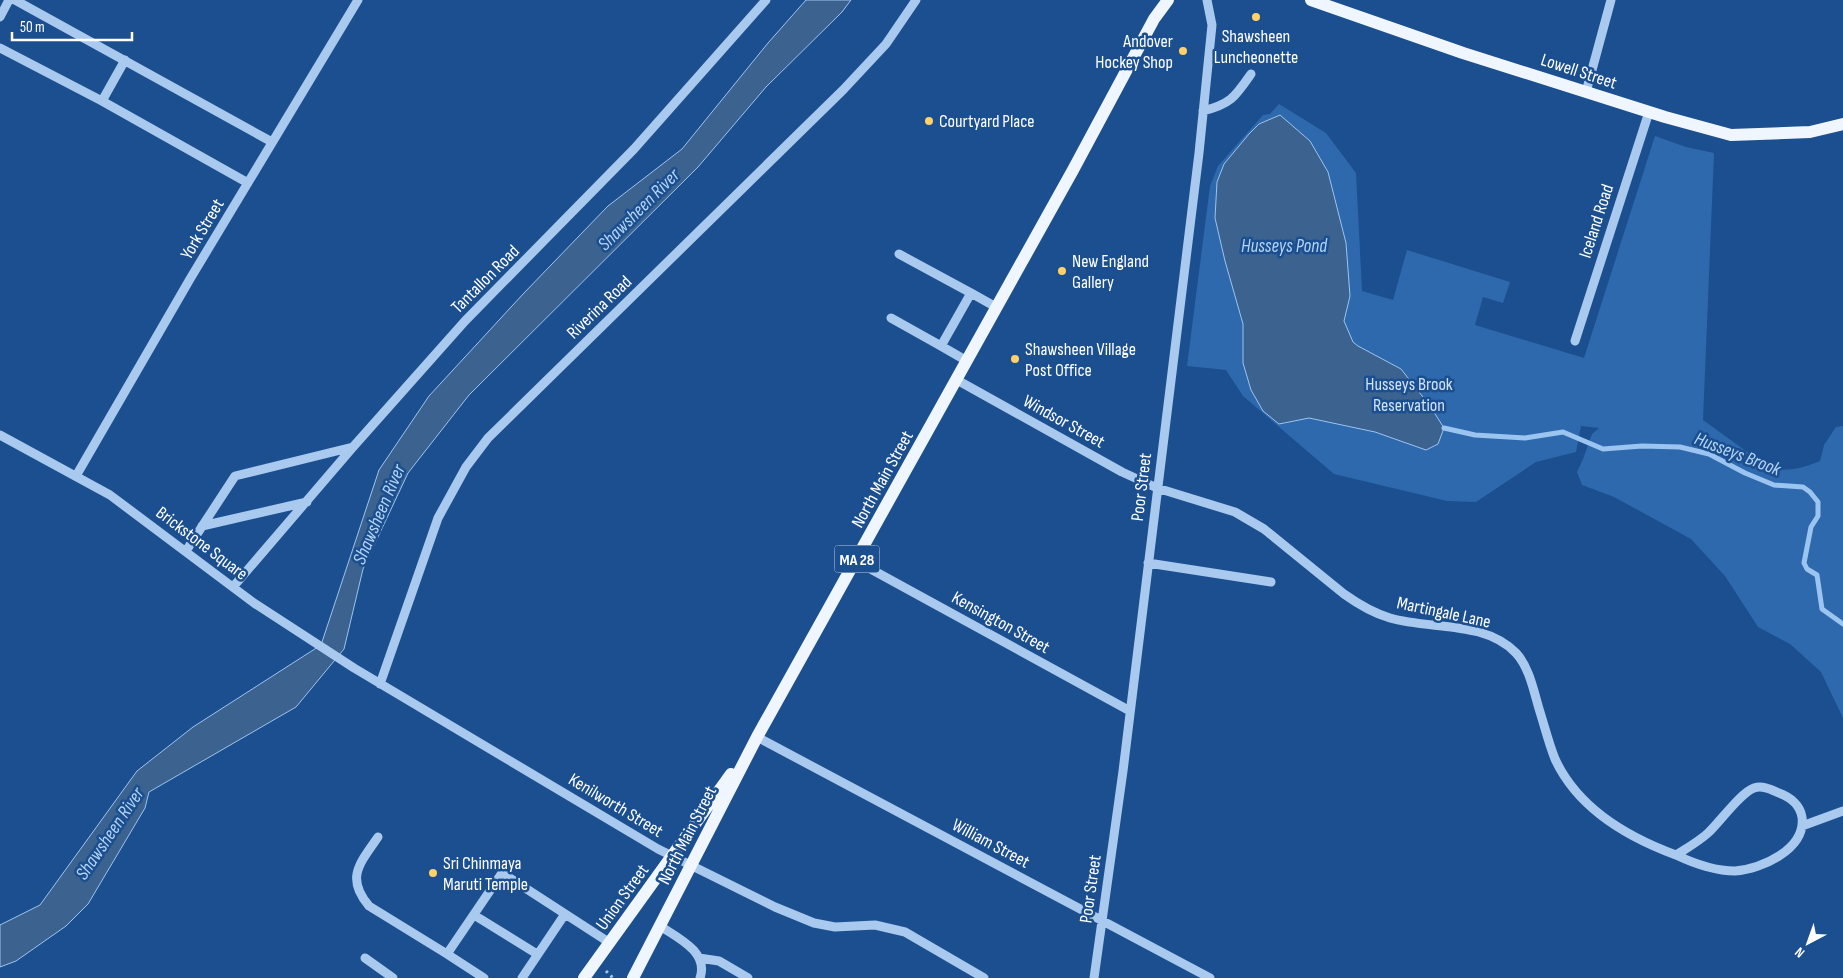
<svg xmlns="http://www.w3.org/2000/svg" width="1843" height="978" font-family="'Sofia Sans Condensed',sans-serif">
  <style>
    .green { fill: #2e69ad }
    .water { fill: #3c6290; stroke: #9cc4f0 }
    .lines { fill: none; stroke-linecap: round; stroke-linejoin: round }
    .stream { stroke: #9cc4f0; stroke-width: 5 }
    .path { stroke: #a9c9ee; stroke-width: 3; stroke-dasharray: 2.5 4; stroke-linecap: butt }
    .minor { stroke: #a9c9ee; stroke-width: 9 }
    .major { stroke: #f0f6ff; stroke-width: 12 }
    .poi-dot { fill: #ffd166; stroke: #1b4f8f; stroke-width: 2 }
    .labels { text-anchor: middle; stroke-width: 5; stroke-linejoin: round; paint-order: stroke }
    .shield { fill: #1b4f8f; stroke: #bbcadd; stroke-width: 1 }
    .shield-label { font-size: 16px; font-weight: bold; fill: #fff }
    .poi-label { font-size: 18px; fill: #fff; stroke: #1b4f8f; text-anchor: start }
    .street-label { font-size: 18px; fill: #fff; stroke: #1b4f8f }
    .park-label { font-size: 18px; fill: #cfe3fa; stroke: #1b4f8f }
    .water-label { font-size: 19px; font-style: italic; fill: #b5d3f5; stroke: #1b4f8f }
  </style>
  <rect width="100%" height="100%" fill="#1b4f8f"/>
  <!-- green -->
  <path class="green" d="M1279,104L1326,133L1356,173L1362,291L1393,300L1407,250L1510,282L1503,303L1483,297L1475,325L1584,358L1655,136L1686,147L1714,153L1703,420L1768,467C1789,472 1800,469 1820,461L1824,445L1836,427L1843,426V718L1821,672L1790,644L1758,627L1725,576L1691,539L1614,497L1582,485L1577,472L1583,459L1592,434L1599,428L1581,426L1576,452L1536,462L1476,502L1447,501L1334,474L1243,396L1226,370L1187,366L1210,186L1218,166L1263,115L1270,114Z"/>
  <!-- water -->
  <path class="water" d="M806,0H851L842,12L766,87L698,167L469,395L408,473L363,569L344,649L296,707L149,792L145,808L88,904L66,926L16,961L0,967V925L40,905L137,771L193,727L321,645L379,470L429,396L524,293L608,206L682,149L768,43Z
    M1280,115L1310,141L1328,172L1346,243L1350,296L1344,321L1353,342L1358,346L1401,369L1430,406L1444,428L1438,444L1426,450L1375,432L1309,418L1279,424L1263,411L1251,390L1243,363V324L1225,261L1215,218L1217,182L1224,164L1249,134L1259,124Z"/>
  <g class="lines">
    <!-- stream -->
    <path class="stream" d="M1444,428L1475,435L1525,438L1563,432L1603,449L1642,446L1680,447L1709,454L1745,473L1774,485L1803,487L1810,492L1818,502V516L1811,527L1804,563L1807,569L1817,575L1822,609L1843,624"/>
    <!-- path -->
    <path class="path" d="M606,971L613,978"/>
    <!-- minor -->
    <path class="minor" d="M15,0L272,142
      M0,17L9,0
      M0,48L102,101L248,183
      M1586,92L1611,0
      M102,101L125,60
      M1203,111C1231,104 1235,97 1251,74
      M899,254L971,293
      M891,318L941,346
      M1575,341L1649,112
      M967,361L941,346L971,293L996,307
      M957,380L1122,472L1157,488L1235,512L1264,529L1344,594C1358,604 1373,613 1390,618C1431,630 1484,620 1516,653C1530,668 1534,693 1540,712C1545,728 1549,744 1555,759C1578,809 1627,837 1676,855C1687,848 1698,842 1708,833C1720,822 1740,793 1754,788C1763,785 1772,790 1779,793C1790,797 1800,805 1802,817C1806,849 1762,869 1735,871C1714,871 1695,864 1676,855
      M0,435L110,495L254,603L354,668L658,849L775,907L814,923L835,927L875,925L905,932L984,978
      M76,476L190,279L358,0
      M202,526L307,502
      M186,551L235,476L353,447
      M856,561L1130,711
      M1148,563L1271,582
      M233,587L353,447L465,321L634,149L766,0
      M380,684L438,518L466,467L488,438L843,90L886,44L916,0
      M757,737L1210,978
      M1802,826L1843,811
      M378,837C360,863 345,878 369,906L447,954L502,873L610,943
      M474,915L537,954
      M660,926C678,938 709,952 700,978
      M447,954L484,978
      M365,958L393,978
      M699,958L719,961L748,978
      M522,978L565,914
      M1094,978L1123,771L1199,153L1212,25L1207,0"/>
    <!-- major -->
    <path class="major" d="M1311,0L1463,53L1665,117L1731,135L1810,132L1843,124
      M584,978L731,774
      M633,978L757,737L1073,170L1154,19L1168,0"/>
  </g>
  <!-- markers -->
  <g class="poi-dot">
    <circle cx="1256" cy="17" r="5"/>
    <circle cx="1183" cy="51" r="5"/>
    <circle cx="929" cy="121" r="5"/>
    <circle cx="1062" cy="271" r="5"/>
    <circle cx="1015" cy="359" r="5"/>
    <circle cx="433" cy="873" r="5"/>
  </g>
  <g class="labels">
    <!-- shield labels -->
    <rect class="shield" x="834.5" y="545.5" width="45" height="27" rx="4"/>
    <g class="shield-label">
      <text x="857" y="565">MA 28</text>
    </g>
    <!-- poi labels -->
    <g class="poi-label">
      <text x="1256" y="42" text-anchor="middle">Shawsheen<tspan x="1256" dy="21">Luncheonette</tspan></text>
      <text x="1173" y="47" text-anchor="end">Andover<tspan x="1173" dy="21">Hockey Shop</tspan></text>
      <text x="939" y="127">Courtyard Place</text>
      <text x="1072" y="267">New England<tspan x="1072" dy="21">Gallery</tspan></text>
      <text x="1025" y="355">Shawsheen Village<tspan x="1025" dy="21">Post Office</tspan></text>
      <text x="443" y="869">Sri Chinmaya<tspan x="443" dy="21">Maruti Temple</tspan></text>
    </g>
    <!-- street labels -->
    <g class="street-label">
      <text transform="translate(1579 71) rotate(18)" y="6">Lowell Street</text>
      <text transform="translate(1596 221) rotate(-72)" y="6">Iceland Road</text>
      <text transform="translate(202 229) rotate(-59)" y="6">York Street</text>
      <text transform="translate(485 279) rotate(-45)" y="6">Tantallon Road</text>
      <text transform="translate(599 307) rotate(-44)" y="6">Riverina Road</text>
      <text transform="translate(1064 421) rotate(29)" y="6">Windsor Street</text>
      <text transform="translate(882 479) rotate(-61)" y="6">North Main Street</text>
      <text transform="translate(1141 487) rotate(-83)" y="6">Poor Street</text>
      <text transform="translate(202 543) rotate(37)" y="6">Brickstone Square</text>
      <text transform="translate(1444 612) rotate(12)" y="6">Martingale Lane</text>
      <text transform="translate(1001 622) rotate(29)" y="6">Kensington Street</text>
      <text transform="translate(616 805) rotate(31)" y="6">Kenilworth Street</text>
      <text transform="translate(687 835) rotate(-63)" y="6">North Main Street</text>
      <text transform="translate(991 843) rotate(28)" y="6">William Street</text>
      <text transform="translate(1090 889) rotate(-82)" y="6">Poor Street</text>
      <text transform="translate(622 897) rotate(-54)" y="6">Union Street</text>
    </g>
    <!-- park labels -->
    <g class="park-label">
      <text x="1409" y="390">Husseys Brook<tspan x="1409" dy="21">Reservation</tspan></text>
    </g>
    <!-- water labels -->
    <g class="water-label">
      <text transform="translate(638 209) rotate(-45)" y="7">Shawsheen River</text>
      <text x="1284" y="252">Husseys Pond</text>
      <text transform="translate(1738 453) rotate(21)" y="7">Husseys Brook</text>
      <text transform="translate(378 514) rotate(-67)" y="7">Shawsheen River</text>
      <text transform="translate(109 833) rotate(-56)" y="7">Shawsheen River</text>
    </g>
  </g>
  <!-- north arrow -->
  <g transform="translate(1808 943) rotate(221)" stroke="#1b4f8f" stroke-width="4" paint-order="stroke">
  <path d="M0-4L9 19L0 12L-9 19Z" fill="#ffffff"/>
  <text y="-8" font-size="14" font-weight="bold" text-anchor="middle" fill="#ffffff">N</text>
  </g>
  <!-- scale -->
  <path d="M12 32v8h120v-8" fill="none" stroke="#ffffff" stroke-width="2.5"/>
  <text x="20" y="32" font-size="15" fill="#ffffff" stroke="#1b4f8f" stroke-width="4" paint-order="stroke">50 m</text>
</svg>
